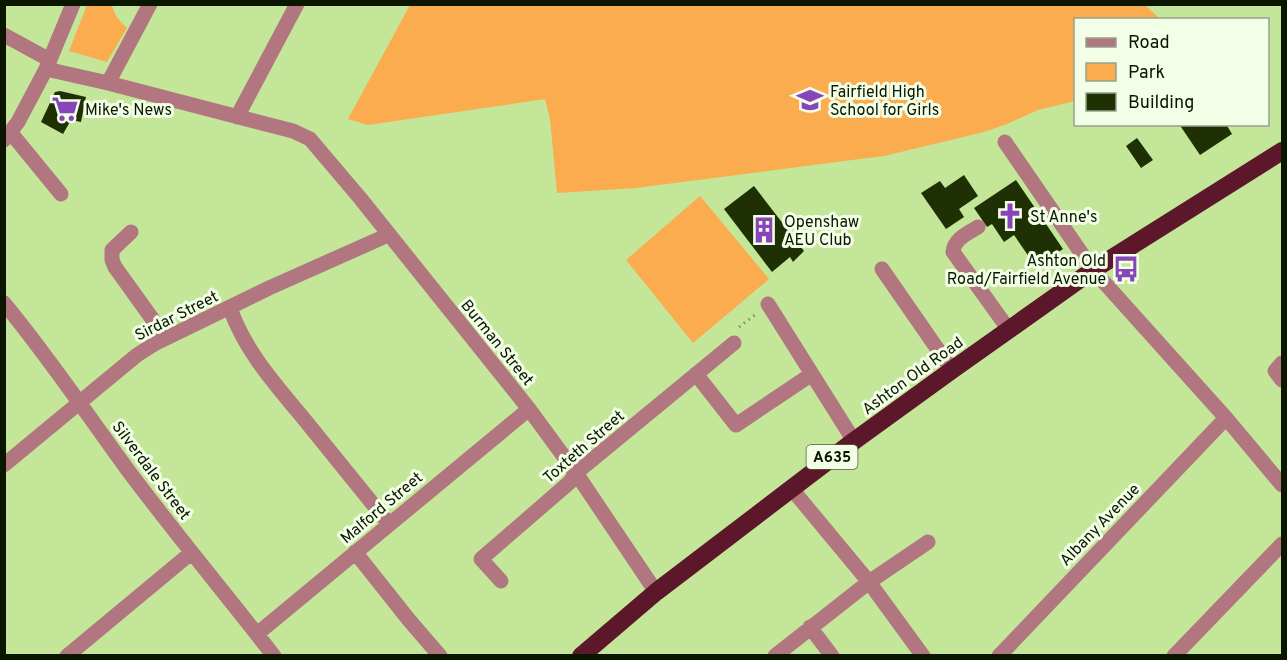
<svg xmlns="http://www.w3.org/2000/svg" width="1287" height="660" font-family="Overpass,sans-serif">
  <style>
    .green { fill: #fbac4e }
    .building { fill: #203005 }
    .lines { fill: none; stroke-linecap: round; stroke-linejoin: round }
    .path { stroke: #7b955d; stroke-width: 3; stroke-dasharray: 1.5 4.5; stroke-linecap: butt }
    .minor { stroke: #b27681; stroke-width: 15 }
    .highway { stroke: #5d172a; stroke-width: 18 }
    .labels { text-anchor: middle; stroke-width: 6; stroke-linejoin: round; paint-order: stroke }
    .shield { fill: #f3fee7; stroke: #515c45; stroke-width: 1.5 }
    .shield-label { font-size: 15px; font-weight: bold; fill: #0b1600 }
    .poi-label { font-size: 16px; fill: #0b1600; stroke: #f3fee7; text-anchor: start }
    .street-label { font-size: 16px; fill: #0b1600; stroke: #f3fee7 }
  </style>
  <rect width="100%" height="100%" fill="#c3e699"/>
  <!-- green -->
  <path class="green" d="M1144,4L1160,19L1076,20L1075,101L1038,110L1007,124L984,132L884,156L852,160L636,188L557,193L550,119L545,99L368,125L348,119L410,5Z
    M87,5H112C114,15 119,21 127,28L107,62L69,51Z
    M700,196L769,279L693,343L626,260Z"/>
  <!-- building -->
  <path class="building" d="M60,91L86,97L81,122L71,120L63,134L41,122L55,92Z
    M1179,124H1226L1232,134L1200,155Z
    M1137,138L1153,160L1141,168L1126,146Z
    M964,175L978,196L959,209L964,217L946,229L921,193L940,181L945,188Z
    M1016,180L1063,249L1036,267L1014,235L1004,242L992,224L987,227L974,208Z
    M754,186L804,251L793,262L790,257L772,272L724,209Z"/>
  <g class="lines">
    <!-- path -->
    <path class="path" d="M739,327L755,315"/>
    <!-- minor -->
    <path class="minor" d="M4,35L50,60
      M46,69L108,83L293,131L310,139L360,198L529,409L576,473L656,592
      M108,83L150,4
      M237,117L297,4
      M11,133L61,194
      M4,140L18,122L46,69L73,4
      M1005,142L1093,270L1226,418L1282,485
      M978,227C968,233 954,239 953,252L1009,330
      M131,232L112,250V260L115,267L166,338
      M882,269L952,370
      M4,303C48,356 86,413 127,469C174,532 225,593 274,656
      M768,304L854,441
      M230,308C245,351 275,384 304,419C332,454 361,489 389,524
      M1282,363L1275,371L1282,380
      M696,374L736,425L812,374
      M4,465L137,355L156,343L269,288L388,235
      M791,488L869,582L923,656
      M355,552L409,620L440,656
      M501,581L481,559L570,482L576,473L734,343
      M810,627L832,656
      M257,634L529,409
      M67,656L191,553
      M775,656L869,582L928,542
      M999,656L1226,418
      M1174,656L1282,544"/>
    <!-- highway -->
    <path class="highway" d="M581,656L656,592L715,547L854,441L952,370L1093,270L1282,151"/>
  </g>
  <!-- icons -->
  <defs>
    <g id="school-bare" transform="scale(2.07)"><path d="M0-5L7-2L0 1L-7-2ZM-4 1L0 2.5L4 1V4Q0 6-4 4Z" fill="#8845b9" stroke="#f3fee7" stroke-width="2.5" paint-order="stroke"/></g>
    <g id="supermarket-bare" transform="scale(2.07)"><path d="M-6-5.5h2.5l.6 2H6L4.5 2H-2.5L-4.4-4H-6ZM-1.5 3.2a1.3 1.3 0 1 0 .1 0ZM3 3.2a1.3 1.3 0 1 0 .1 0Z" fill="#8845b9" stroke="#f3fee7" stroke-width="2.5" paint-order="stroke"/></g>
    <g id="church-bare" transform="scale(2.07)"><path d="M-1.2-6h2.4v3.5h3.3v2.4h-3.3V6h-2.4V-.1h-3.3v-2.4h3.3Z" fill="#8845b9" stroke="#f3fee7" stroke-width="2.5" paint-order="stroke"/></g>
    <g id="building-bare" transform="scale(2.07)"><path d="M-4-6H4V6H1V3H-1V6H-4ZM-2.5-4.3h1.7v1.8h-1.7ZM.8-4.3h1.7v1.8H.8ZM-2.5-1h1.7V.8h-1.7ZM.8-1h1.7V.8H.8Z" fill="#8845b9" stroke="#f3fee7" stroke-width="2.5" paint-order="stroke"/></g>
    <g id="bus-bare" transform="scale(2.07)"><path d="M-5-6H5V4H4V6H2V4H-2V6H-4V4H-5ZM-3.5-4V0h7V-4ZM-3.5 1.2v1.5H-2V1.2ZM2 1.2v1.5H3.5V1.2Z" fill="#8845b9" stroke="#f3fee7" stroke-width="2.5" paint-order="stroke"/></g>
  </defs>
  <g fill-rule="evenodd">
    <use href="#school-bare" x="810" y="100"/>
    <use href="#supermarket-bare" x="65" y="109"/>
    <use href="#church-bare" x="1010" y="216"/>
    <use href="#building-bare" x="764" y="230"/>
    <use href="#bus-bare" x="1126" y="269"/>
  </g>
  <g class="labels">
    <!-- shield labels -->
    <rect class="shield" x="806.5" y="445" width="51" height="24" rx="4.5"/>
    <g class="shield-label">
      <text x="832" y="462">A635</text>
    </g>
    <!-- poi labels -->
    <g class="poi-label">
      <text x="830" y="97">Fairfield High<tspan x="830" dy="18">School for Girls</tspan></text>
      <text x="85" y="115">Mike's News</text>
      <text x="1030" y="222">St Anne's</text>
      <text x="784" y="227">Openshaw<tspan x="784" dy="18">AEU Club</tspan></text>
      <text x="1106" y="266" text-anchor="end">Ashton Old<tspan x="1106" dy="18">Road/Fairfield Avenue</tspan></text>
    </g>
    <!-- street labels -->
    <g class="street-label">
      <text transform="translate(176 315) rotate(-27)" y="6">Sirdar Street</text>
      <text transform="translate(498 342) rotate(51)" y="6">Burman Street</text>
      <text transform="translate(912 375) rotate(-36)" y="6">Ashton Old Road</text>
      <text transform="translate(583 446) rotate(-41)" y="6">Toxteth Street</text>
      <text transform="translate(152 470) rotate(53)" y="6">Silverdale Street</text>
      <text transform="translate(381 507) rotate(-40)" y="6">Malford Street</text>
      <text transform="translate(1099 524) rotate(-46)" y="6">Albany Avenue</text>
    </g>
  </g>
  <!-- border -->
  <rect width="1287" height="660" fill="none" stroke="#0b1600" stroke-width="12"/>
  <!-- legend -->
  <rect x="1074" y="18" width="195" height="108" fill="#f3fee7" stroke="#96a18b" stroke-width="1.5"/>
  <rect x="1086" y="38" width="30" height="9" fill="#b27681" stroke="#96a18b" stroke-width="1.5"/>
  <text x="1128" y="48" font-size="18" fill="#0b1600">Road</text>
  <rect x="1086" y="63" width="30" height="18" fill="#fbac4e" stroke="#96a18b" stroke-width="1.5"/>
  <text x="1128" y="78" font-size="18" fill="#0b1600">Park</text>
  <rect x="1086" y="93" width="30" height="18" fill="#203005" stroke="#96a18b" stroke-width="1.5"/>
  <text x="1128" y="108" font-size="18" fill="#0b1600">Building</text>
</svg>
